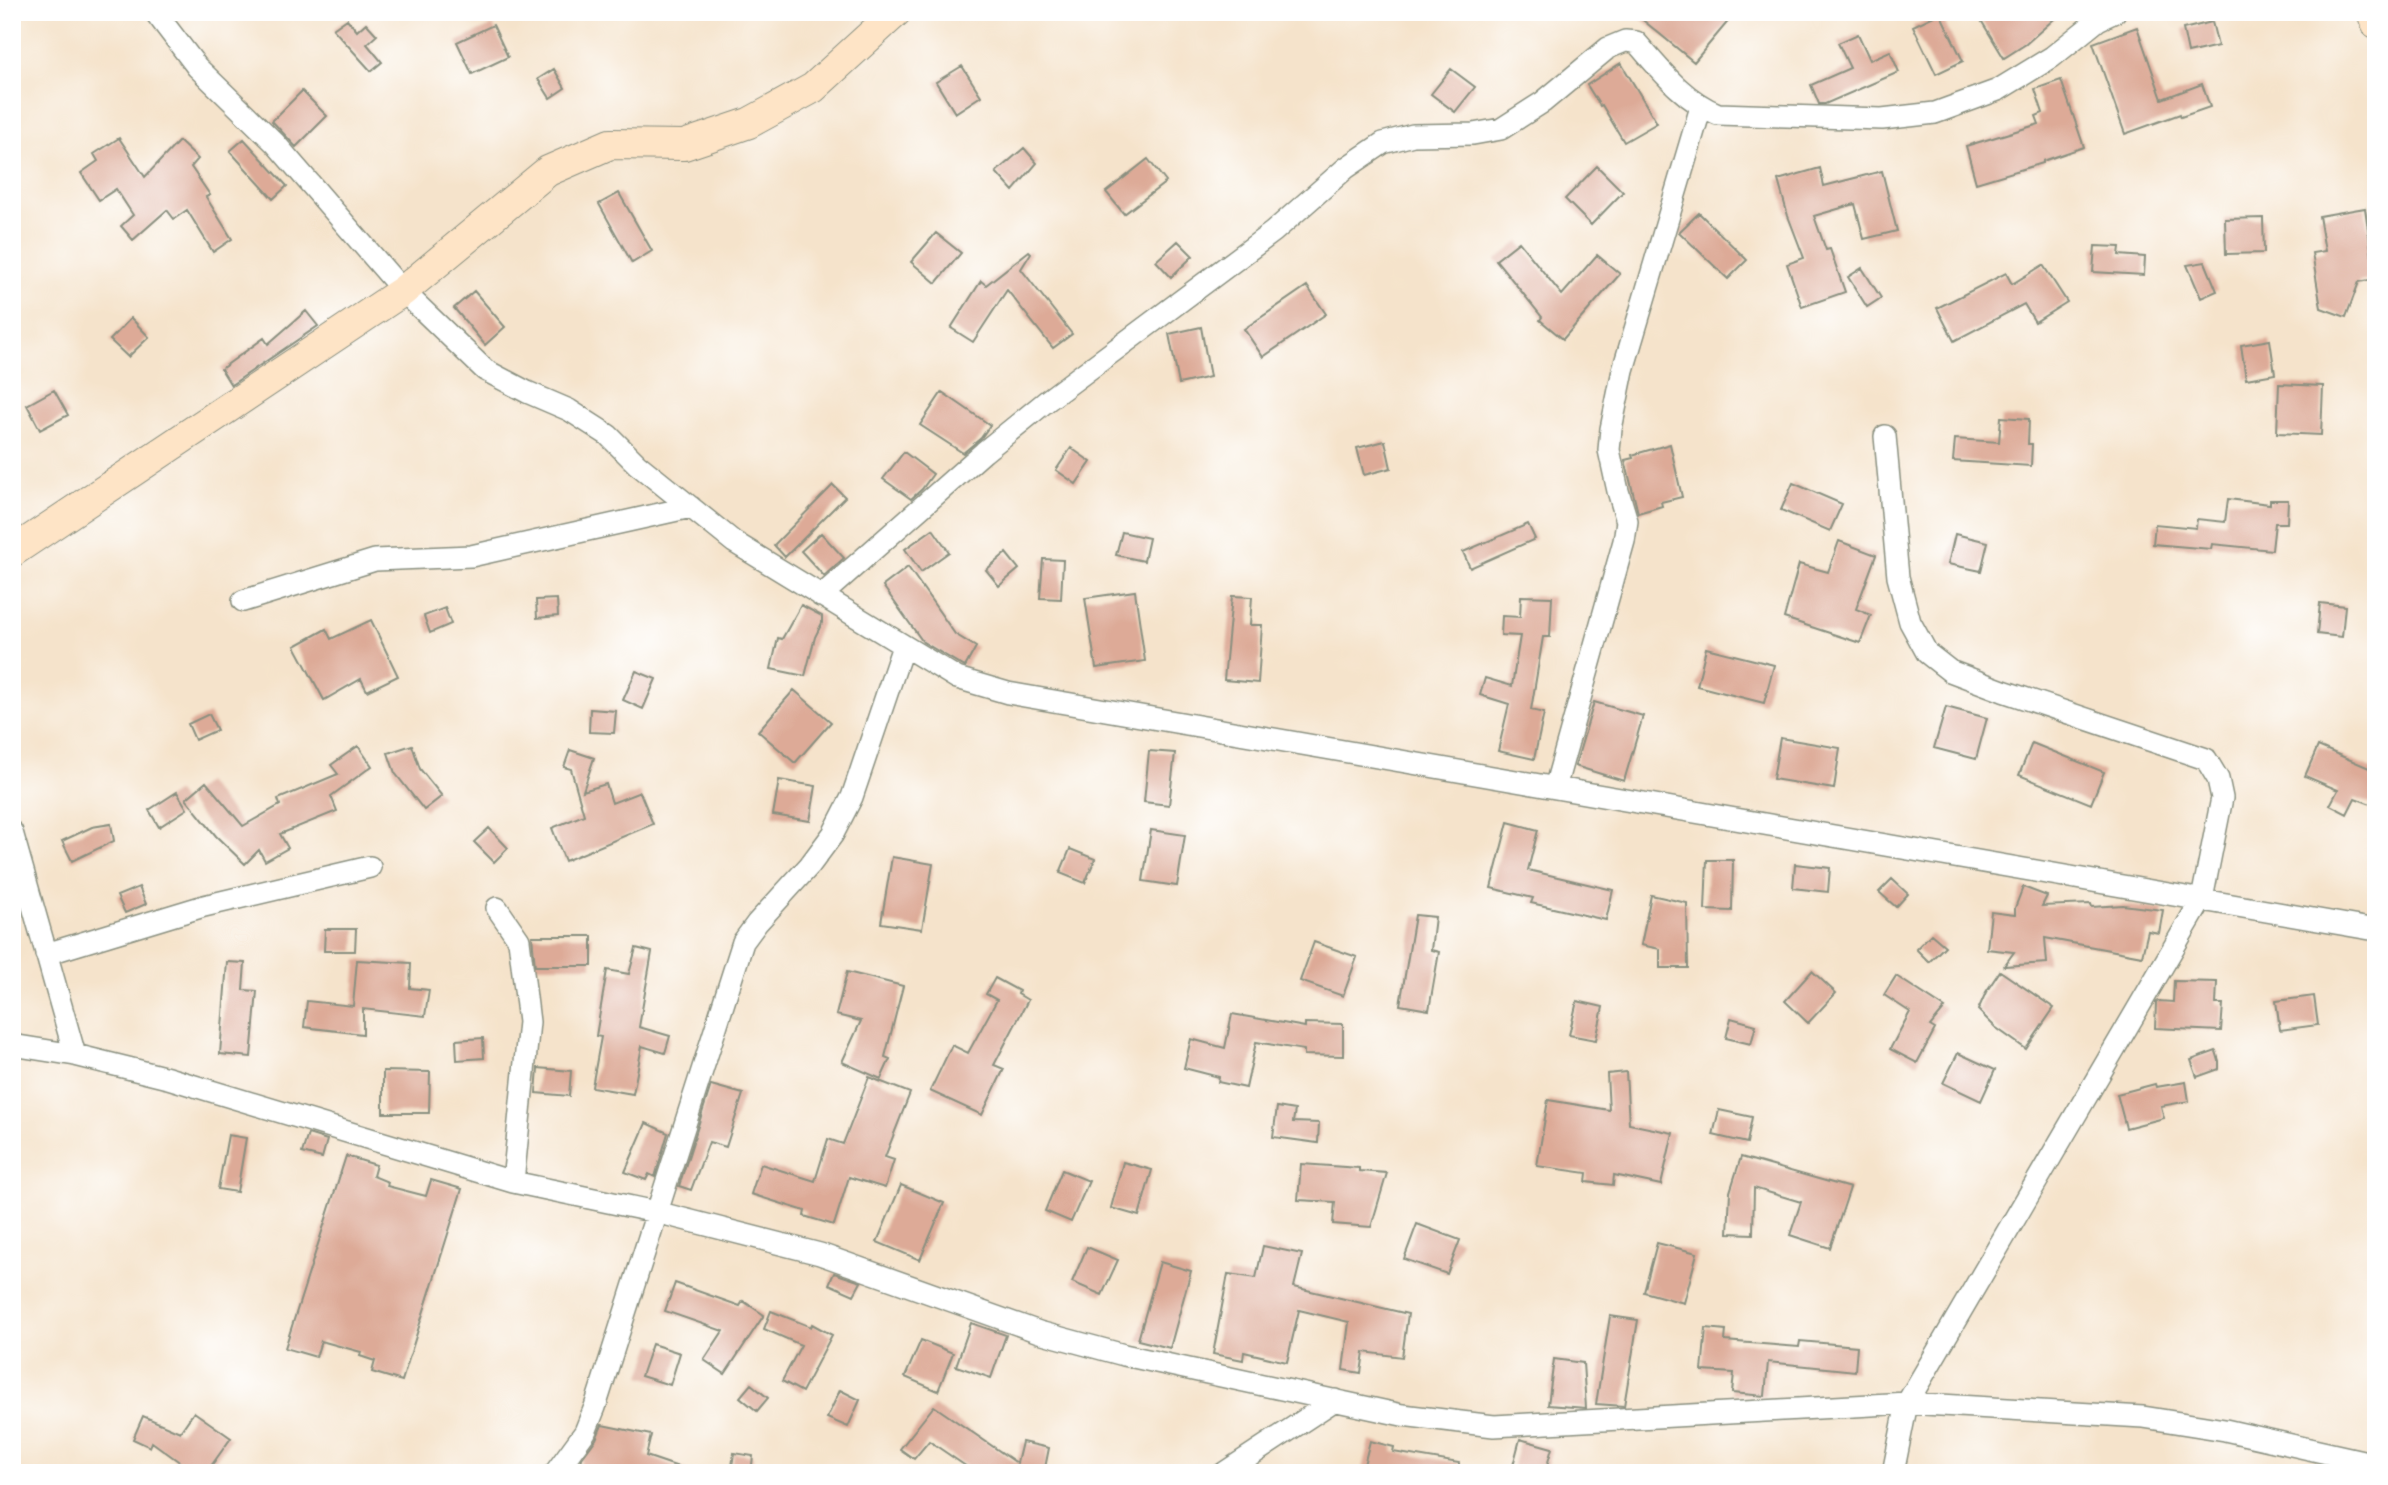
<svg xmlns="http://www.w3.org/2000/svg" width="2388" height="1485" font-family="'EB Garamond',serif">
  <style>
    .building { fill: #ddaa97 }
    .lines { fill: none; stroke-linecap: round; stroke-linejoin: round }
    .street-casing { stroke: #8a9080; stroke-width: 24 }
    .secondary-casing { stroke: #8a9080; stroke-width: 32 }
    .street { stroke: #fff; stroke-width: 21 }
    .secondary { stroke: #fee4c6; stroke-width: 30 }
  </style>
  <rect width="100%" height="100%" fill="#fff"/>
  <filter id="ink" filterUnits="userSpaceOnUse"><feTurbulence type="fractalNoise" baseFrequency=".0143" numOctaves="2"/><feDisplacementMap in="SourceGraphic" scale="14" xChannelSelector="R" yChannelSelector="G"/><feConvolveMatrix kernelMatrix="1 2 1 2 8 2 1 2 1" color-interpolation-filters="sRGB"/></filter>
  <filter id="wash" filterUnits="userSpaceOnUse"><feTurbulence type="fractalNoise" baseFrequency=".00686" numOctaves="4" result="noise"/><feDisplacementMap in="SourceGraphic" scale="28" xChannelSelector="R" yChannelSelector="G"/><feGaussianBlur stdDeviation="1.57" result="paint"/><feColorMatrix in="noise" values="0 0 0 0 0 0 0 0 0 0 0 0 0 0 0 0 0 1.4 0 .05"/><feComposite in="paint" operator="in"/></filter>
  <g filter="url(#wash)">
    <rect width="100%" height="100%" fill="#f5e3cb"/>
    <g id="blocks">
      <!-- building -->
      <path class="building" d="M1633,12H1736L1694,62Z
        M1976,12H2062L2026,44L2004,58Z
        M1940,13L1963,61L1936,74L1913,26Z
        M347,19L357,31L366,23L377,35L367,44L382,62L371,71L333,29Z
        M2212,22L2218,46L2188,53L2183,29Z
        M493,25L508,57L472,74L457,42Z
        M2137,27L2162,99L2202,84L2210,107L2181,117L2180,114L2125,134L2093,43Z
        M1858,34L1870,60L1890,51L1899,72L1825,104H1819L1811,85L1850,68L1838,43Z
        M1621,63L1657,123L1624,142L1602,105L1600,106L1587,85Z
        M962,66L981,96L955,113L936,82Z
        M554,69L565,88L550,98L538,79Z
        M1451,69L1475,87L1455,112L1431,94Z
        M2061,80L2084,147L2043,161V163L1976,183L1966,146L2039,124L2036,116L2043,113L2035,89Z
        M302,91L327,116L296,147L272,121Z
        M119,138L145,177L179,141L198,159L191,167L210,195L206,197L232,239L213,252L187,210L174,219L167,210L133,240L121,226L133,215L116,189L99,200L81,173L98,161L94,154Z
        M244,139L287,186L273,199L230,151Z
        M1024,148L1037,163L1013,191L996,172Z
        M1148,159L1166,182L1124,214L1106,192Z
        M1597,166L1623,192L1591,225L1565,199Z
        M1820,168L1824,186L1882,171L1897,231L1864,239L1855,204L1814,216L1826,250L1830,249L1845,292L1802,307L1787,264L1804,258L1788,216L1778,180Z
        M619,193L652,251L632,263L599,204Z
        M2365,208L2375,279L2359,282L2346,317L2321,308L2312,253L2325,251L2319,216Z
        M1699,213L1747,260L1728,279L1679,232Z
        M2263,218L2264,253L2226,254L2225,219Z
        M936,233L961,253L936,283L911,262Z
        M1178,241L1193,256L1171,277L1156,261Z
        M1519,242L1562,295L1597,255L1620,274L1563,339L1540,320L1542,317L1496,260Z
        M2095,246L2120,247L2119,255L2145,257L2144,275L2093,272Z
        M1029,251L1031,253L1021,269L1072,334L1053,348L1007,290L973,342L951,328L981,281L986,285Z
        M2205,262L2217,291L2201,298L2187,265Z
        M2043,265L2067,302L2035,322L2024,304L1954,341L1937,308L2006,273L2012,284Z
        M1862,268L1881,298L1867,307L1848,277Z
        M1307,286L1326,314L1263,357L1244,329Z
        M474,291L505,327L485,345L454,308Z
        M306,311L318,326L231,385L221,369L264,338L268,344Z
        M131,318L149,337L128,357L110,340Z
        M1201,327L1210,377L1179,384L1169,334Z
        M2270,340L2275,374L2246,379L2241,345Z
        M2279,384L2323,386L2321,435L2277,433Z
        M54,390L68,415L40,430L27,405Z
        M942,392L990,425L981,438L963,453L920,425Z
        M2001,417L2029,419L2028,444H2032L2031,466L1953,461L1955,439L1999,442Z
        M1385,441L1391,468L1364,475L1357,448Z
        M1670,444L1682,497L1661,502L1662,506L1638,513L1625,460L1633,458L1632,455Z
        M1071,448L1091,462L1076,484L1056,470Z
        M904,452L933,474L922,489L911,499L883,479Z
        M1793,483L1842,504L1830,531L1781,510Z
        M833,485L845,497L785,557L774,545Z
        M2228,499L2270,504V500H2288L2287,523H2275L2272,550L2212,544L2211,549L2153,544L2155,524L2196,528L2197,519L2225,522Z
        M1528,524L1535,539L1470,568L1463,552Z
        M933,529L949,552L921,572L905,549Z
        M1122,532L1149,538L1144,561L1116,555Z
        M821,533L844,558L824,576L801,551Z
        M1955,534L1988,542L1981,571L1948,564Z
        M1839,541L1876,555L1856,609L1871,615L1860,643L1784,618L1799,564L1828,572Z
        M1006,553L1019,569L999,586L986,570Z
        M1043,559L1063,560L1061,599L1040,598Z
        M908,567L955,634L976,647L965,667L923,642L883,586Z
        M1135,591L1145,661L1096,668L1085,598Z
        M1232,596L1252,597L1250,625H1262L1258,683L1224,680Z
        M1521,596L1552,597L1550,637H1543L1531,710L1544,713L1534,759L1498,751L1509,704L1480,695L1485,678L1512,686L1520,636L1501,635L1502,616L1520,617Z
        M557,599L558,616L537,618L536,600Z
        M2320,603L2345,606L2342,637L2317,634Z
        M801,605L822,616V623L815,637L805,676L771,669L778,638L782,639Z
        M445,608L451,624L430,633L424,616Z
        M371,620L398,676L367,691L361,679L324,700L295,646L326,629L331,639Z
        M1706,648L1774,665L1764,703L1697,686Z
        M636,671L656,679L643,709L623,700Z
        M794,690L831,722L795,763L758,731Z
        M1594,702L1643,716L1624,781L1575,766Z
        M1946,707L1987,718L1976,759L1934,748Z
        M590,709L616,711L614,733L589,732Z
        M209,714L217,730L195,740L188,724Z
        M1780,738L1840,748L1834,789L1773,779Z
        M2032,743L2104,772L2091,804L2019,775Z
        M412,745L420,769L442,796L424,810L395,773L388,753Z
        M358,746L372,766L331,796L337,811L280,834L288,848L265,861L259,850L245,864L216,836L186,799L206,782L243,826L280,805L278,799L338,774L331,765Z
        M2318,746L2376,771V806L2355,798L2347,814L2330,805L2338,790L2305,776Z
        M570,750L594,758L583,791L606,784L612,803L640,792L653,824L565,861L552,828L584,815L571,769L564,767Z
        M1149,751L1175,753L1169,805L1144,802Z
        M779,780L816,786L810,821L773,815Z
        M177,792L187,809L159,827L149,810Z
        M1508,822L1538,830L1528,870L1613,890L1606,920L1531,903L1533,898L1491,888Z
        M111,824L114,841L72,861L62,841L92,827Z
        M489,828L508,848L494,862L474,842Z
        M1151,830L1185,835L1177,886L1143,881Z
        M1070,849L1095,859L1085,883L1060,873Z
        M892,857L933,864L922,929L881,923Z
        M1707,860H1733L1732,911L1705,910Z
        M1795,864L1830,868L1828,892L1793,888Z
        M1892,879L1908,894L1896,907L1879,892Z
        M139,887L146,904L125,913L117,896Z
        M2023,887L2047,896L2042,906L2091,904L2092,907L2123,905L2163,910L2159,933L2148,931L2142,956L2045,938L2047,963L2004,966L2014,952L1987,949L1991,912L2015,915V908Z
        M1651,895L1687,903L1688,968H1660V949L1641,945Z
        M1415,915L1435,917L1431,950L1439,952L1429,1010L1400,1005Z
        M325,929H356L355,951H324Z
        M1931,934L1945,946L1929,962L1916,949Z
        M532,936H592V966H535Z
        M1314,942L1357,957L1343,996L1300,981Z
        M636,948L652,952L639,1027L670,1036L665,1053L642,1046L633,1094L592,1087L601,1037L596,1036L607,970L629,974Z
        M357,960L411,963L410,988L429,990L425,1016L363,1009V1034L304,1027L307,1001L353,1006Z
        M227,962L245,963L243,990L257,991L251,1057L220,1054Z
        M1812,971L1836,993L1808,1023L1785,1001Z
        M2000,971L2054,1008L2026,1049L1995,1027L1978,1010L1986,992Z
        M847,972L903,986L885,1057L890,1059L881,1079L842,1062L861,1021L836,1015Z
        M1896,976L1945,1008L1930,1026L1935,1029L1917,1063L1890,1049L1910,1012L1884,995Z
        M995,978L1019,991L1018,994L1028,1000L994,1065L1004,1069L982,1115L930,1091L952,1045L968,1053L997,1000L986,994Z
        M2174,981L2217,982L2216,1004H2223L2221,1031L2155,1028L2156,1003L2158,1001L2173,1002Z
        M2314,996L2318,1025L2280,1030L2276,1001Z
        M1577,1001L1603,1007L1596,1040L1569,1035Z
        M1232,1014L1305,1027V1023L1343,1024V1056L1304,1055V1050L1256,1042L1246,1088L1218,1082L1219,1077L1184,1068L1191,1039L1225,1048Z
        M1731,1018L1756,1025L1751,1044L1726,1038Z
        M483,1038L484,1058L457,1060L456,1040Z
        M2216,1051L2219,1061V1069L2197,1077L2191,1060Z
        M1958,1053L1995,1070L1981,1101L1943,1083Z
        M538,1068L571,1071L569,1096L536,1093Z
        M383,1071L430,1072L429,1113H383Z
        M1626,1072L1629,1124L1673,1133L1661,1185L1614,1175L1613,1185L1586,1182L1587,1173L1537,1166L1548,1100L1609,1110L1607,1074Z
        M869,1077L910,1093L885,1157L894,1160L885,1188L849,1177L834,1225L804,1216L805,1211L751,1194L761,1164L815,1181L828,1139L843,1144Z
        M2186,1082L2189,1101L2161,1106L2164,1118L2126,1128L2117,1094L2155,1084L2156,1087Z
        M711,1085L743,1094L726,1147L709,1142L691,1190L679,1186Z
        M1277,1107L1295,1110L1293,1122L1319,1123L1318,1143L1273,1137Z
        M1719,1110L1752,1117L1747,1143L1713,1135Z
        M646,1123L668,1133L655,1177L649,1174L646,1180L625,1172Z
        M308,1134L327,1140L322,1158L302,1153Z
        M228,1135L246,1138L237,1192L218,1189Z
        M346,1156L376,1165L373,1176L388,1182L387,1186L426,1196L431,1180L462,1189L402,1381L372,1372L375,1361L360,1356L361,1352L321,1341L316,1357L285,1348Z
        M1741,1157L1850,1188L1830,1248L1790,1235L1801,1202L1754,1188L1753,1234L1728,1233L1730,1192Z
        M1123,1162L1152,1170L1139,1216L1111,1208Z
        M1301,1164L1359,1168V1171L1387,1173L1371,1227L1333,1224L1335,1202L1298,1200Z
        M1062,1170L1089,1181L1071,1222L1045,1211Z
        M901,1185L944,1203L920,1260L877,1242Z
        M1417,1224L1460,1240L1447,1274L1404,1259Z
        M1657,1243L1697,1253L1684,1303L1644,1292Z
        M1263,1246L1302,1254L1294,1287L1408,1314L1402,1357L1364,1352L1361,1373L1343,1370L1349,1322L1299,1310L1287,1362L1244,1352L1243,1360L1213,1354L1228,1274L1256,1278Z
        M1087,1247L1118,1260L1102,1295L1072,1282Z
        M1160,1262L1191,1271L1170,1348L1138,1340Z
        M834,1273L861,1282L854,1295L829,1284Z
        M675,1283L740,1306L743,1301L764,1315L725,1374L704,1360L723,1331L665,1311Z
        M771,1311L811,1327L812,1324L832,1335L802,1392L782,1381L801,1345L764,1329Z
        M1610,1316L1638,1320L1624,1406L1596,1404Z
        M971,1323L1006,1335L991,1378L956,1366Z
        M1706,1328L1726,1330L1725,1341L1799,1347L1800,1341L1857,1346L1855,1371L1768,1362L1765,1396L1732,1393L1734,1373L1702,1371Z
        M921,1340L953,1353L938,1391L905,1377Z
        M652,1344L680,1353L670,1385L641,1376Z
        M1554,1359L1583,1363L1586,1408L1548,1405Z
        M751,1384L768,1398L757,1411L740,1397Z
        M840,1390L860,1400L848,1427L827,1418Z
        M934,1406L1017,1463L1022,1442L1049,1448L1044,1473H976L929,1441L914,1459L900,1449Z
        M194,1412L231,1438L206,1473H180L185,1466L152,1442L150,1447L133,1439L143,1416L180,1432Z
        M602,1425L651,1435L646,1456L687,1470L686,1473H579L582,1458L596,1439Z
        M1520,1439L1552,1448L1545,1473H1511Z
        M1370,1441L1394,1447L1393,1452L1459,1463V1473H1362Z
        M734,1453L753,1456L751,1473H731Z"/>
    </g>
  </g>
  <g filter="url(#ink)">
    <use href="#blocks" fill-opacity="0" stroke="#8a9080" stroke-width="2"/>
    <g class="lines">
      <!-- street casing -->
      <g class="street-casing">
        <path id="street" d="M155,12L197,67L275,143L403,291L485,370L527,392L569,410L608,435L637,464L734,542L957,678L1008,693L2376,930
          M1885,436L1898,577L1910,622L1927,653L1950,671L2003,691L2206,759L2218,779L2222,798L2202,899L1907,1403L1893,1473
          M821,596L984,452L1048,400L1273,232L1346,168L1383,143L1413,135L1473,134L1501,129L1543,102L1608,48L1625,41L1636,42C1660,69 1683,100 1718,114L1882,119L1935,113L1998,90L2052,57L2098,20L2115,12
          M243,601L375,560L471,556L691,507
          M1555,788L1624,541L1627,521L1618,491L1609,450L1611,429L1623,370L1701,107
          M12,832L75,1055
          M497,908L519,940L529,1022L513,1182
          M46,954L204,906L370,867
          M12,1045L75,1055L168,1078L513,1182L656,1212L820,1254L1039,1332L1124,1355L1402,1415L1494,1426L1907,1403L2143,1417L2225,1430L2376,1464
          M555,1473L585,1432L595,1407L743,942L757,923L810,865L833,834L852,797L903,646
          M1224,1473L1335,1400"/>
      </g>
      <!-- secondary casing -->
      <g class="secondary-casing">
        <path id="secondary" d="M2372,12L2376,23
          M12,552L403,291L548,171L610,144L684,145L749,123L813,88L896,12"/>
      </g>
      <!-- street -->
      <use href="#street" class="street"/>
      <!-- secondary -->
      <use href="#secondary" class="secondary"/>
    </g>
  </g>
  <!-- margin -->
  <rect width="2388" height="1485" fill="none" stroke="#fff" stroke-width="42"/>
</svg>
